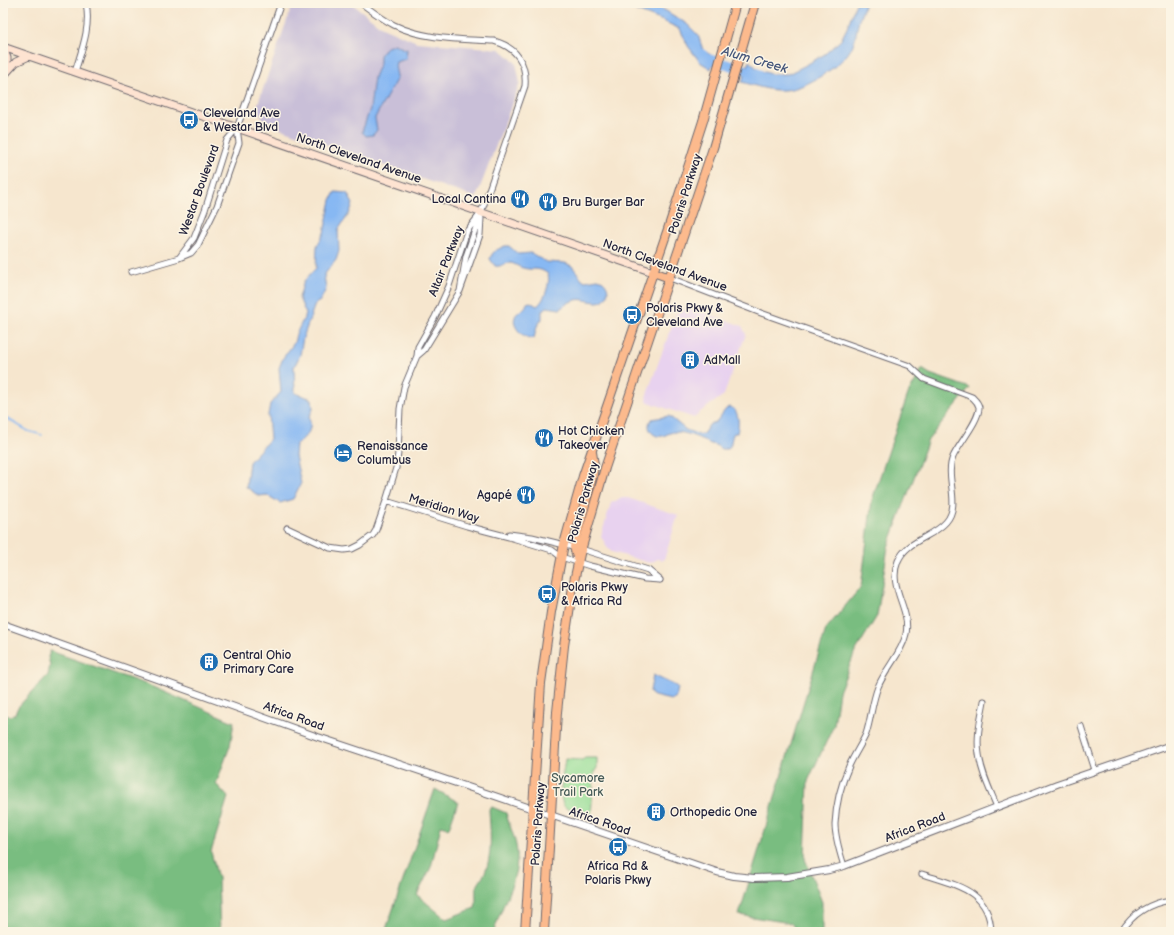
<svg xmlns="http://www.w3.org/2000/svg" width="1174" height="935" font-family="'Balsamiq Sans',sans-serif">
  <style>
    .built { fill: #e8d2ef }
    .industrial { fill: #c9bfd8 }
    .green { fill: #97de97; stroke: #5c8069 }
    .forest { fill: #79bd80; stroke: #4e705e }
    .water { fill: #87b8f3; stroke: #546d97 }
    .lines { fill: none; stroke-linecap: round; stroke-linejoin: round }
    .stream { stroke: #87b8f3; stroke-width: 1.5 }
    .river { stroke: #87b8f3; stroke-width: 10 }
    .minor-casing { stroke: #6c676e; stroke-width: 7 }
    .tertiary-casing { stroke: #6c676e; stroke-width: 8 }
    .secondary-casing { stroke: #6c676e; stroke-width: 9 }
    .primary-casing { stroke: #6c676e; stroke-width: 10 }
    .minor { stroke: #fff; stroke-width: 5 }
    .tertiary { stroke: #fff; stroke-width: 6 }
    .secondary { stroke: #fee3d1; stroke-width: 7 }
    .primary { stroke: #fcba8d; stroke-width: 8 }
    .labels { text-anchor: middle; stroke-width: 3; stroke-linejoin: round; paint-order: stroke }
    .poi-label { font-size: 12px; fill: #22223b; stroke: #fcf5e5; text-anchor: start }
    .street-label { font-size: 12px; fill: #22223b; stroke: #fcf5e5 }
    .park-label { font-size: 12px; fill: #455a57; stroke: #fcf5e5 }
    .water-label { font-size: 13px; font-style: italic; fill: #45567b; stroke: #fcf5e5 }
  </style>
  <rect width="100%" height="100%" fill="#fcf5e5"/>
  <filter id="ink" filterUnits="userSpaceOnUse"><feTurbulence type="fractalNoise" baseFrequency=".025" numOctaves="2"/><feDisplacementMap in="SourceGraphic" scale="8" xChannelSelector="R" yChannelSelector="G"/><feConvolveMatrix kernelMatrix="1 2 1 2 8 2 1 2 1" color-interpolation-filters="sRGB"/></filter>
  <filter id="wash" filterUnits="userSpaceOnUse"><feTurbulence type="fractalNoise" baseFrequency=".012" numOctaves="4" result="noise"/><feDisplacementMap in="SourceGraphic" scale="16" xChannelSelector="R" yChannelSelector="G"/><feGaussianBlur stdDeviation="0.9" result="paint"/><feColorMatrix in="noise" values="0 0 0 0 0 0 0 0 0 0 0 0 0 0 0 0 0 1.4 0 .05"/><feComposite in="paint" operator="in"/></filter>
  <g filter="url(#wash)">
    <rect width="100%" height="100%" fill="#f6e6ce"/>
    <!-- built -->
    <path class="built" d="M690,307L742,326L746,334L724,395L700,412L694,418L648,402L646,397L676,314Z
      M622,498H628L678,515L664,560L658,559L650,563L612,552L608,549L601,536L611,503Z"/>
    <!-- industrial -->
    <path class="industrial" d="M293,3H351L382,27L417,42L500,49L516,63L520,83L476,198L267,124L256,109Z"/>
    <!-- green -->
    <path class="green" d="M585,758H597V768L594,772L591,816L566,808C556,800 564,771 565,759L582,760Z"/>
    <!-- forest -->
    <path class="forest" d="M922,369L930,374L970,388L928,440L888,547L877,616L855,652L839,692L834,725L808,781L805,859L822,902V932H797L791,923L739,915L826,629L861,587L872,500L908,394Z
      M50,651L148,685L234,722L230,746L216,784L228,797L211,852L218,878L220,932H3V717L5,715L10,716L15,714L18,707L48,675L50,665L48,657Z
      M435,789L458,802L449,828L441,826L431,867L417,895L446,919L475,908C477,902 475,896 476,889C478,883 483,878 485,872C493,855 490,828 489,809L492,807L506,813C509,826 516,838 517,852C519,880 501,905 494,932H385Z"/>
    <!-- water -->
    <path class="water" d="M620,3H651L666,11L687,24L698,35L703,50L714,57L711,69L700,62L688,46L680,29L663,21L637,11Z
      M856,3H865C863,9 861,15 859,20C856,31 856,42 849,52C838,68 803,90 784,90C770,91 756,86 742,82L749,61L759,70L771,74H788L806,65L825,54L841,40L847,28Z
      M395,44L404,49H407L406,59L396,62C394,68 397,72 397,78L377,114L375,118L377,130L373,135L366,136L362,132L370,109L374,77L380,63V55L385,48Z
      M335,192L347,193L353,204L349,214L338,230L339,251L336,260L324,275L326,289L320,301L315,304L303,338L300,355L294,367L295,393L312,399L313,409L309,417C313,431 307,436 296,444L295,456L301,483L293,499L280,503L267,495L259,496L246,487L249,462L270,439L268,415L270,404L281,392L279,368L283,358L294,343L296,334L306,314L299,298L304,281L316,268L317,246L324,233L331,200Z
      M505,246H509L518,254L531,253L546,262L565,263L572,266L582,279L585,281L598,279L603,281C607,285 609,289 607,295C601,309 586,297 576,300C570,301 565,305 560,309L547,307L542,311V319L537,326L534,338C525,340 511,327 515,317C516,312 522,312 524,308C526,307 526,305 527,303L530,302L537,306C544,302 551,282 548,274C538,266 533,271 523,268C518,267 513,262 508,263C503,264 501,267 495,266L490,259C493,250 497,250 505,246Z
      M730,407C740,410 739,425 737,433H734C730,438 733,446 727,449H721C715,443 713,446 707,442C697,437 686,432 675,432C668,432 664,438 657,436C649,433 646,424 652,419L669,416L686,430L700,435L703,434L710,424L716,422L726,409Z
      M653,675L676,686L678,688L676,697L671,700L654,696L651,694L650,691Z"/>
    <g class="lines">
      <!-- stream -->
      <path class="stream" d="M3,416L28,431L42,435"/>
      <!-- river -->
      <path class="river" d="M702,54L705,58L759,74"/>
    </g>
  </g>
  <g filter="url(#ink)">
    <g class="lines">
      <!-- minor casing -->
      <g class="minor-casing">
        <path id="minor" d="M361,3C372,11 382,19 394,25C425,40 460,39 494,41C516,47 527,63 525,86L466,256L460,291
          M75,72C82,49 91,27 86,3
          M179,258L194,238L205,210L227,140L237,128L281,3
          M131,272L179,258L191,253L198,245L217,206L239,143L237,128
          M670,278L761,313L910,366L924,379L972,397C975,400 978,402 979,407C980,420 958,445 953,457C944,477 962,504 946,522C932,538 907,540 898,561C887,587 911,608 906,634C902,653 885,669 878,687C872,702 871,719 866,734C861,745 854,755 849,766C841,784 836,804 835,824C835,838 840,853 844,866
          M417,356L424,350L460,291L480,235L481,218
          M386,501L467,526L509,537L552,550L561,557L590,566L645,579L660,580
          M287,528L330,548L344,550L352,549L360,545L373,535L376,530L386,501L396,468L398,453L400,409L404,387L417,356L418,347L435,317L449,286L467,231L481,213
          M509,534L532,537L581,549L648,570L660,580
          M984,701C981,718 976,736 979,754C981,772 990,790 997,807
          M1081,726L1095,770
          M922,874C955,885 990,890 991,932
          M1121,932C1133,913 1149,903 1171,900"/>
      </g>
      <!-- tertiary casing -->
      <g class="tertiary-casing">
        <path id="tertiary" d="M3,624L318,737L492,795L717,872L734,876L754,878L787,877L829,870L844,866L1057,784L1171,745"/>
      </g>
      <!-- secondary casing -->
      <g class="secondary-casing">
        <path id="secondary" d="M3,47L653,272
          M3,48L7,58V71
          M6,73L16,62L29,56"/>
      </g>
      <!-- primary casing -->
      <g class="primary-casing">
        <path id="primary" d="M653,272L670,278
          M578,561L574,547L593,474L594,465L592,452
          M525,932L541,683L551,612L564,544L583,476L668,229L703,121L736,3
          M544,932L557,712L564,646L573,586L580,554L605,468L713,148L755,3"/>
      </g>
      <!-- minor -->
      <use href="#minor" class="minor"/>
      <!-- tertiary -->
      <use href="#tertiary" class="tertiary"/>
      <!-- secondary -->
      <use href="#secondary" class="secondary"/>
      <!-- primary -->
      <use href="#primary" class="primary"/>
    </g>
  </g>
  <!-- icons -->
  <defs>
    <g id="bus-disc" transform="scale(1)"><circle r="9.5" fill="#1f6fb2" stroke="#fcf5e5"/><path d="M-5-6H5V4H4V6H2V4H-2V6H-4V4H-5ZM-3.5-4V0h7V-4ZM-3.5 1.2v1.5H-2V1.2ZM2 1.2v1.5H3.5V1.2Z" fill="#fff"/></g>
    <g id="restaurant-disc" transform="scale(1)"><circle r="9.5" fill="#1f6fb2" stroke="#fcf5e5"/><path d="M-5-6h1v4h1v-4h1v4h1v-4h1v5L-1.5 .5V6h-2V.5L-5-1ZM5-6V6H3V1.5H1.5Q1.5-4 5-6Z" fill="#fff"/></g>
    <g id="building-disc" transform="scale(1)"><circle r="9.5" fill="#1f6fb2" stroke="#fcf5e5"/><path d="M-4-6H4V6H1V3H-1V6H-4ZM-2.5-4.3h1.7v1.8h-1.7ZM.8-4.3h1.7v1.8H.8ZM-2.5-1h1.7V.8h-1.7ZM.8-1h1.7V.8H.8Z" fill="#fff"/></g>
    <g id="hotel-disc" transform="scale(1)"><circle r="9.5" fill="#1f6fb2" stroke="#fcf5e5"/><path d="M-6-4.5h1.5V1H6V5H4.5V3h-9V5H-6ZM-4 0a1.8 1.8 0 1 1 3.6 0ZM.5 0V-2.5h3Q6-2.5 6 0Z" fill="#fff"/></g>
  </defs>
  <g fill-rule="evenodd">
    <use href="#bus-disc" x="189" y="120"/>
    <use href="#restaurant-disc" x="520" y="199"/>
    <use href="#restaurant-disc" x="548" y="202"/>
    <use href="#bus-disc" x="632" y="315"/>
    <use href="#building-disc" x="690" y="360"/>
    <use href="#restaurant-disc" x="544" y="438"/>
    <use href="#hotel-disc" x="343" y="453"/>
    <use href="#restaurant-disc" x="526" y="495"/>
    <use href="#bus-disc" x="547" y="594"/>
    <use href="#building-disc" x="209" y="662"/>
    <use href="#building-disc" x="656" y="812"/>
    <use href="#bus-disc" x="618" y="847"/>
  </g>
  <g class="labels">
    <!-- poi labels -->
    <g class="poi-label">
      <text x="203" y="117">Cleveland Ave<tspan x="203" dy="14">&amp; Westar Blvd</tspan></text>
      <text x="506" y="203" text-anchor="end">Local Cantina</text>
      <text x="562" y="206">Bru Burger Bar</text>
      <text x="646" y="312">Polaris Pkwy &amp;<tspan x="646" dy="14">Cleveland Ave</tspan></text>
      <text x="704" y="364">AdMall</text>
      <text x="558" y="435">Hot Chicken<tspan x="558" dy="14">Takeover</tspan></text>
      <text x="357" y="450">Renaissance<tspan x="357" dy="14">Columbus</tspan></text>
      <text x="512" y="499" text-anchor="end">Agapé</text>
      <text x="561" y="591">Polaris Pkwy<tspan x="561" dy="14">&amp; Africa Rd</tspan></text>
      <text x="223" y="659">Central Ohio<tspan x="223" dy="14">Primary Care</tspan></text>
      <text x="670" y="816">Orthopedic One</text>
      <text x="618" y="870" text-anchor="middle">Africa Rd &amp;<tspan x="618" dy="14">Polaris Pkwy</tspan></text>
    </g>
    <!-- street labels -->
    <g class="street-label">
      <text transform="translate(359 158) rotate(19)" y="4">North Cleveland Avenue</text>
      <text transform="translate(199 190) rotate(-70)" y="4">Westar Boulevard</text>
      <text transform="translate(685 194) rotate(-72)" y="4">Polaris Parkway</text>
      <text transform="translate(446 261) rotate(-68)" y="4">Altair Parkway</text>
      <text transform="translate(665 265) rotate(20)" y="4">North Cleveland Avenue</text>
      <text transform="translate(583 502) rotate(-74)" y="4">Polaris Parkway</text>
      <text transform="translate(444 508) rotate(17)" y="4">Meridian Way</text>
      <text transform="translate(294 716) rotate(20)" y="4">Africa Road</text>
      <text transform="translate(600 821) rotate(19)" y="4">Africa Road</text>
      <text transform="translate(538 824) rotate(-86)" y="4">Polaris Parkway</text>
      <text transform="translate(915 827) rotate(-21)" y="4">Africa Road</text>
    </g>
    <!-- park labels -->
    <g class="park-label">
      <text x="578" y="782">Sycamore<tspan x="578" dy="14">Trail Park</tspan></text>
    </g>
    <!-- water labels -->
    <g class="water-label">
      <text transform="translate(755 59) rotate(16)" y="5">Alum Creek</text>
    </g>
  </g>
  <!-- margin -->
  <rect width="1174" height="935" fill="none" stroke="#fcf5e5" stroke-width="16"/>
</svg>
